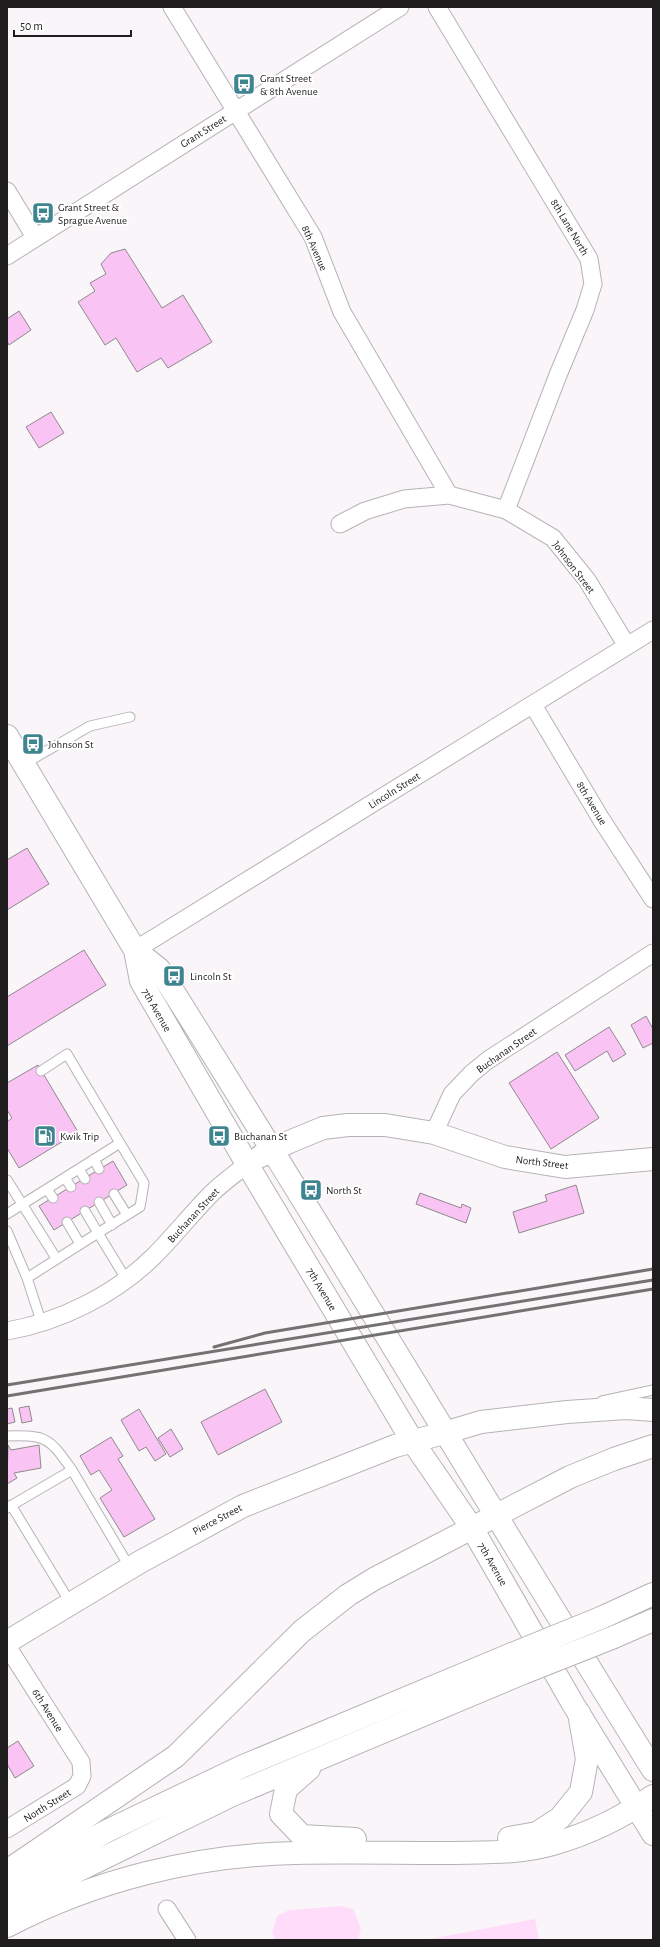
<svg xmlns="http://www.w3.org/2000/svg" width="660" height="1947" font-family="'Alegreya Sans',sans-serif">
  <style>
    .green { fill: #ffdcfa }
    .building { fill: #f9c3f3; stroke: #8e8a8d }
    .lines { fill: none; stroke-linecap: round; stroke-linejoin: round }
    .lane-casing { stroke: #b6b3b6; stroke-width: 11 }
    .street-casing { stroke: #b6b3b6; stroke-width: 19 }
    .secondary-casing { stroke: #b6b3b6; stroke-width: 24 }
    .highway-casing { stroke: #b6b3b6; stroke-width: 24 }
    .lane { stroke: #fff; stroke-width: 9 }
    .street { stroke: #fff; stroke-width: 17 }
    .secondary { stroke: #fff; stroke-width: 22 }
    .highway { stroke: #fff; stroke-width: 22 }
    .rail { stroke: #747173; stroke-width: 3 }
    .highway-bridge-casing { stroke: #b6b3b6; stroke-width: 24; stroke-linecap: butt }
    .highway-bridge { stroke: #fff; stroke-width: 22 }
    .labels { text-anchor: middle; stroke-width: 4; stroke-linejoin: round; paint-order: stroke }
    .poi-label { font-size: 11px; fill: #1f1d1e; stroke: #fff; text-anchor: start }
    .street-label { font-size: 11px; fill: #1f1d1e; stroke: #fff }
  </style>
  <rect width="100%" height="100%" fill="#f9f5f8"/>
  <!-- green -->
  <path class="green" d="M341,1906L353,1909L361,1928L358,1940H275L272,1933L277,1916L289,1910Z
    M535,1919L539,1940H425Z"/>
  <!-- building -->
  <path class="building" d="M125,249L162,308L183,295L212,342L168,368L161,358L137,372L116,338L105,345L78,302L95,291L90,283L106,274L101,264L111,253Z
    M19,311L31,330L9,345L7,341V319Z
    M51,412L64,433L39,448L26,427Z
    M27,848L49,884L7,910V860Z
    M84,950L106,985L7,1046V997Z
    M646,1016L653,1029V1043L643,1048L631,1025Z
    M609,1027L626,1054L613,1062L607,1051L575,1071L565,1055Z
    M557,1052L599,1118L551,1149L509,1083Z
    M38,1065L78,1132L19,1168L7,1148V1122L12,1118L7,1110V1083Z
    M113,1161L127,1185L54,1230L39,1206Z
    M576,1185L584,1213L519,1233L513,1212L547,1201L545,1195Z
    M420,1193L461,1208L462,1204L471,1208L466,1223L416,1204Z
    M265,1389L282,1422L218,1455L201,1422Z
    M29,1406L32,1421L22,1423L19,1408Z
    M12,1408L15,1422L7,1424V1409Z
    M139,1409L166,1454L155,1461L146,1447L139,1451L121,1420Z
    M171,1429L183,1449L170,1457L158,1438Z
    M111,1437L123,1456L118,1459L155,1519L124,1537L100,1498L112,1490L99,1470L91,1475L80,1456Z
    M8,1445L11,1450L39,1445L41,1468L14,1473L17,1478L7,1484Z
    M18,1741L34,1766L15,1778L7,1764V1748Z"/>
  <g class="lines">
    <!-- lane casing -->
    <g class="lane-casing">
      <path id="lane" d="M24,764L90,726L130,717
        M41,1071L67,1054L120,1143
        M94,1159L99,1169
        M79,1169L85,1179
        M65,1178L71,1187
        M7,1180L56,1258
        M47,1189L53,1198
        M114,1194L127,1215
        M99,1202L112,1225
        M7,1214L120,1143L144,1183L140,1207L98,1233L85,1211
        M67,1222L80,1244
        M7,1231L27,1278
        M41,1321L27,1278L98,1233L126,1279
        M602,1401L653,1390
        M7,1436C48,1435 49,1438 72,1470
        M11,1505L71,1604
        M7,1508L72,1470L130,1568"/>
    </g>
    <!-- street casing -->
    <g class="street-casing">
      <path id="street" d="M172,7L313,237L342,312L449,495
        M437,7L589,259L593,284L585,310L558,375L506,510
        M7,191L35,237
        M7,256L400,7
        M340,524L365,511L404,499L449,495L506,510L553,538L587,580L627,646
        M533,705L601,819L653,899
        M135,950L653,630
        M434,1133L452,1094L472,1073L488,1060L653,953
        M7,1331C60,1322 116,1294 154,1256C174,1236 192,1213 212,1193C222,1183 235,1174 247,1164
        M7,1646L81,1762L82,1776L77,1786L7,1829
        M167,1909L187,1940"/>
    </g>
    <!-- secondary casing -->
    <g class="secondary-casing">
      <path id="secondary" d="M7,736L135,950L141,981L247,1164L413,1442L472,1528L573,1704L653,1834
        M135,950L159,969C327,1234 487,1504 653,1770
        M261,1156L289,1142L323,1128L348,1125H385L434,1133L505,1157L565,1167L653,1159
        M7,1642L140,1562L243,1506L395,1446L444,1433"/>
    </g>
    <!-- highway casing -->
    <g class="highway-casing">
      <path id="highway" d="M444,1433L481,1422L567,1412L626,1408L653,1410
        M603,1617L653,1594
        M614,1637L653,1620
        M309,1769L286,1789L281,1814L302,1836L355,1839
        M509,1838L537,1833L560,1818L581,1792L587,1759L579,1713
        M7,1871L176,1756L302,1631L348,1595L374,1579L570,1477L614,1459L653,1446
        M10,1884L107,1831L241,1767L512,1654
        M7,1907L73,1873L230,1796L523,1673
        M7,1926C95,1880 196,1855 295,1853C345,1852 396,1853 446,1853C482,1852 519,1854 553,1844C588,1834 623,1817 653,1796"/>
    </g>
    <!-- lane -->
    <use href="#lane" class="lane"/>
    <!-- street -->
    <use href="#street" class="street"/>
    <!-- secondary -->
    <use href="#secondary" class="secondary"/>
    <!-- highway -->
    <use href="#highway" class="highway"/>
    <!-- rail -->
    <path class="rail" d="M214,1347L265,1333L653,1269
      M7,1385L653,1280
      M7,1396L653,1289"/>
    <!-- highway-bridge casing -->
    <g class="highway-bridge-casing">
      <path id="highway-bridge" d="M512,1654L603,1617
        M523,1673L614,1637"/>
    </g>
    <!-- highway-bridge -->
    <use href="#highway-bridge" class="highway-bridge"/>
  </g>
  <!-- icons -->
  <defs>
    <g id="bus-square" transform="scale(1.15)"><rect x="-9" y="-9" width="18" height="18" rx="4" fill="#3f8590" stroke="#fff"/><path d="M-5-6H5V4H4V6H2V4H-2V6H-4V4H-5ZM-3.5-4V0h7V-4ZM-3.5 1.2v1.5H-2V1.2ZM2 1.2v1.5H3.5V1.2Z" fill="#fff"/></g>
    <g id="fuel-square" transform="scale(1.15)"><rect x="-9" y="-9" width="18" height="18" rx="4" fill="#3f8590" stroke="#fff"/><path d="M-5.5-6h7V0h2V4h1.3V-2.5L3-4.5l.8-.8L6-3V5H2.5V1h-1V6h-7ZM-4.2-4.7v3.2H.2V-4.7Z" fill="#fff"/></g>
  </defs>
  <g fill-rule="evenodd">
    <use href="#bus-square" x="244" y="84"/>
    <use href="#bus-square" x="43" y="213"/>
    <use href="#bus-square" x="33" y="744"/>
    <use href="#bus-square" x="174" y="976"/>
    <use href="#fuel-square" x="45" y="1136"/>
    <use href="#bus-square" x="219" y="1136"/>
    <use href="#bus-square" x="311" y="1190"/>
  </g>
  <g class="labels">
    <!-- poi labels -->
    <g class="poi-label">
      <text x="260" y="82">Grant Street<tspan x="260" dy="13">&amp; 8th Avenue</tspan></text>
      <text x="58" y="211">Grant Street &amp;<tspan x="58" dy="13">Sprague Avenue</tspan></text>
      <text x="48" y="748">Johnson St</text>
      <text x="190" y="980">Lincoln St</text>
      <text x="60" y="1140">Kwik Trip</text>
      <text x="234" y="1140">Buchanan St</text>
      <text x="326" y="1194">North St</text>
    </g>
    <!-- street labels -->
    <g class="street-label">
      <text transform="translate(203 131) rotate(-32)" y="4">Grant Street</text>
      <text transform="translate(570 227) rotate(59)" y="4">8th Lane North</text>
      <text transform="translate(315 248) rotate(66)" y="4">8th Avenue</text>
      <text transform="translate(574 567) rotate(53)" y="4">Johnson Street</text>
      <text transform="translate(394 790) rotate(-32)" y="4">Lincoln Street</text>
      <text transform="translate(592 803) rotate(59)" y="4">8th Avenue</text>
      <text transform="translate(157 1010) rotate(60)" y="4">7th Avenue</text>
      <text transform="translate(506 1050) rotate(-35)" y="4">Buchanan Street</text>
      <text transform="translate(542 1162) rotate(7)" y="4">North Street</text>
      <text transform="translate(193 1215) rotate(-47)" y="4">Buchanan Street</text>
      <text transform="translate(322 1289) rotate(59)" y="4">7th Avenue</text>
      <text transform="translate(217 1519) rotate(-28)" y="4">Pierce Street</text>
      <text transform="translate(493 1564) rotate(60)" y="4">7th Avenue</text>
      <text transform="translate(48 1710) rotate(58)" y="4">6th Avenue</text>
      <text transform="translate(47 1805) rotate(-32)" y="4">North Street</text>
    </g>
  </g>
  <!-- border -->
  <rect width="660" height="1947" fill="none" stroke="#1f1d1e" stroke-width="16"/>
  <!-- scale -->
  <path d="M14 30v6h117v-6" fill="none" stroke="#1f1d1e" stroke-width="2"/>
  <text x="20" y="30" font-size="12" fill="#1f1d1e" stroke="#ffffff" stroke-width="3" paint-order="stroke">50 m</text>
</svg>
